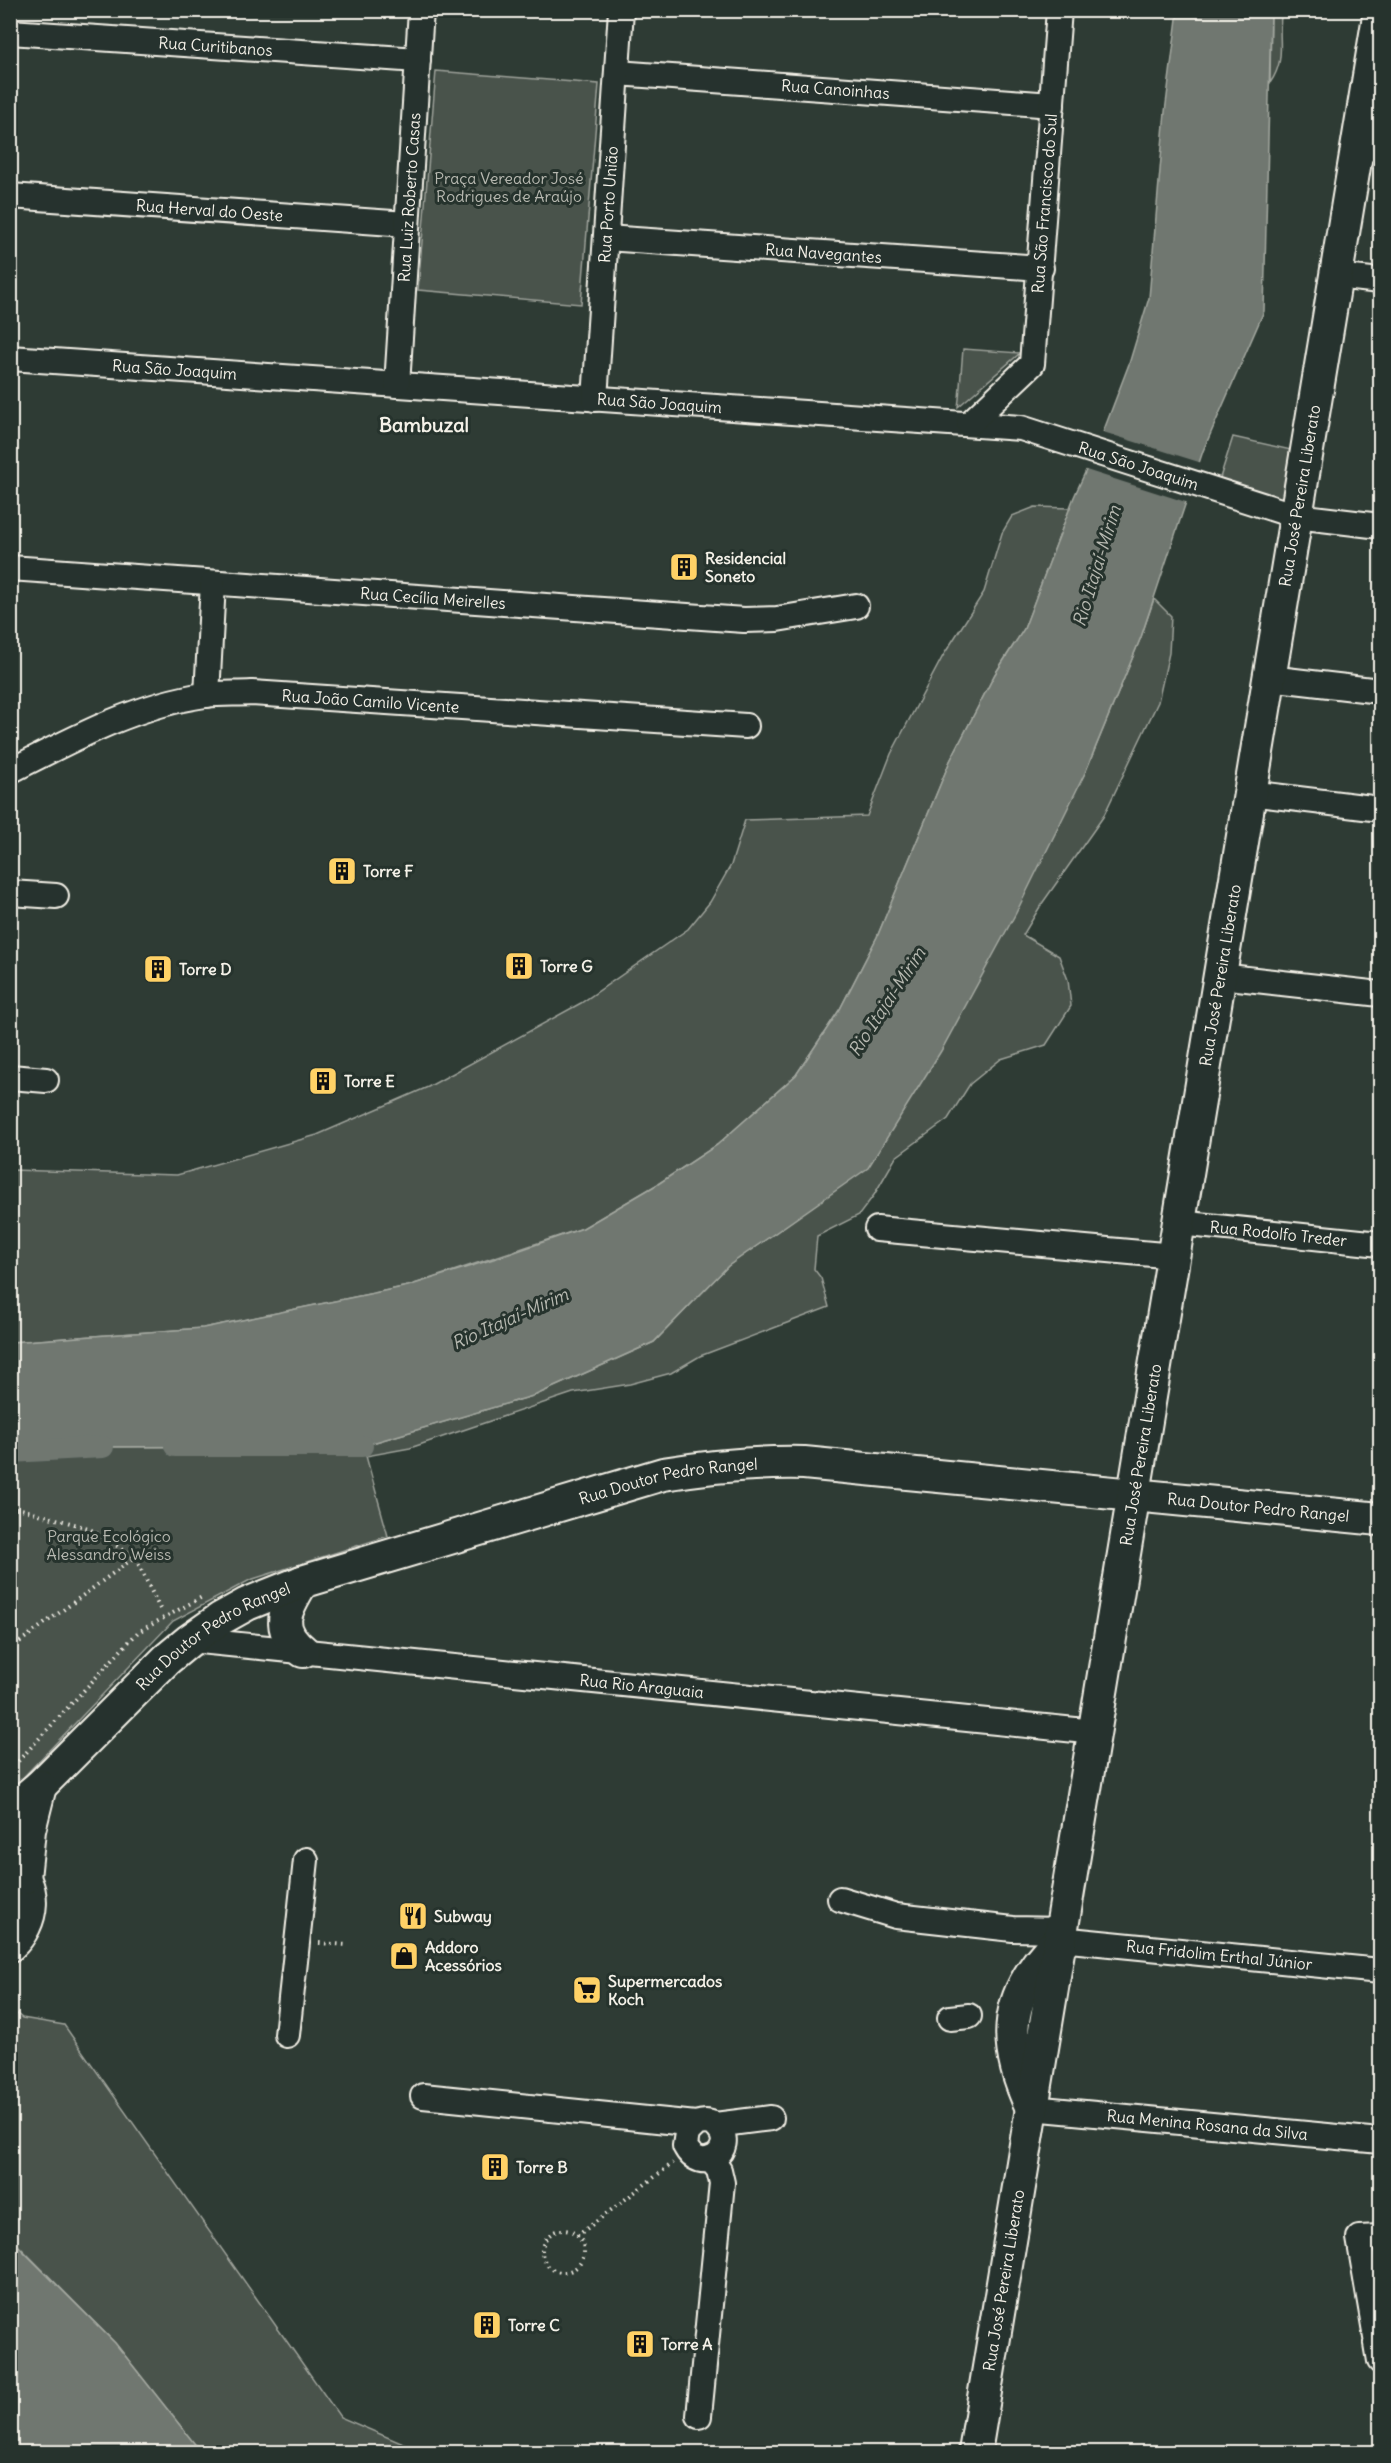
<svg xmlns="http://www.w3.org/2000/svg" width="1391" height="2463" font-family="Delius,sans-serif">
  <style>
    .green { fill: #48524c; stroke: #9ea29a; stroke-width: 1.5 }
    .water { fill: #6f7770; stroke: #a4a8a0; stroke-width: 1.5 }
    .pier { fill: #2e3b34 }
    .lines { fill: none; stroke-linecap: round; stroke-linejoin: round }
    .canal { stroke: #6f7770; stroke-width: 22 }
    .minor-casing { stroke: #f4f1e8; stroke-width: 28 }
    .major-casing { stroke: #f4f1e8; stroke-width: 36 }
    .path { stroke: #f4f1e8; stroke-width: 4; stroke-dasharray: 1.5 4.5; stroke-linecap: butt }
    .minor { stroke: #26332d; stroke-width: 24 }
    .major { stroke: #26332d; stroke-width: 32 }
    .labels { text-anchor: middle; stroke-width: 6; stroke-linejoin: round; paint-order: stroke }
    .street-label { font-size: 16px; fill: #f4f1e8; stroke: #26332d }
    .park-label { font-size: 16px; fill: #b8b9b1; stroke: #26332d }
    .poi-label { font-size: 16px; font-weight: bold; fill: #f4f1e8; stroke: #26332d; text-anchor: start }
    .water-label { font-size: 18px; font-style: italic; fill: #b8bab2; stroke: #26332d }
    .quarter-label { font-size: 20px; font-weight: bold; fill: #f4f1e8; stroke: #26332d }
  </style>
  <rect width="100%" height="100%" fill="#2e3b34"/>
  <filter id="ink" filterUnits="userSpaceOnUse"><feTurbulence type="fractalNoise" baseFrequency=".0167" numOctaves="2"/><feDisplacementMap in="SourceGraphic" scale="12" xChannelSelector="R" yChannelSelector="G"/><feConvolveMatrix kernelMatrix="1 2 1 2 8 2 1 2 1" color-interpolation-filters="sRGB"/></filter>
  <g filter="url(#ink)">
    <!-- green -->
    <path class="green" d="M1271,11H1282C1276,38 1288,57 1270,83Z
      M436,71L599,84L581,304L418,290Z
      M963,349L1020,353L958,407L959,399Z
      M1233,437L1300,452L1284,500L1219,481Z
      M1035,507L1070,508L1024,629L995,674L950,761L877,937L840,1009L796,1075L717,1145L658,1184L583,1228L408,1286L203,1328L11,1342V1170L177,1175L317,1135L428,1087L581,1003L688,929L710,902L731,865L745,820L867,816L891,754L943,656L984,592L1002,533L1012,516Z
      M1154,599L1171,616L1169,653L1158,702L1103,817L1041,905L1023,935L1059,956L1068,980L1071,1006L1046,1045L1001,1059L970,1084L948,1119L896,1157L874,1195L859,1215L817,1236L814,1269L821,1278L829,1307L700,1356L671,1373L630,1384L573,1393L410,1448L366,1456L388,1536L250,1580L173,1621L11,1790V1452L79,1447L362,1446L536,1395L654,1342L728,1266L868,1167L1085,773L1141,637Z
      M10,2008L22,2018L64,2025L340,2417L422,2452H201L115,2343L11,2238Z"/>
    <!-- water -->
    <path class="water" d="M1178,11H1271L1264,311L1203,451L1141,637L1085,773L1016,913L941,1051L868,1168L728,1266L654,1342L536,1395L362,1446L79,1447L11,1452V1342L203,1328L408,1286L506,1255L583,1228L658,1184L717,1145L796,1075L840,1009L877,937L950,761L995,674L1024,629L1074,497L1102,435L1129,364L1149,298L1165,112Z
      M10,2238L115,2343L201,2452H19L10,2443Z"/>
    <!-- pier -->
    <path class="pier" d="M1100,431L1202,463L1189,503L1083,469Z"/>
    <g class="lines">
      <!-- canal -->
      <path class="canal" d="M175,1446H362
        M10,1452L103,1447"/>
      <!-- minor casing -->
      <g class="minor-casing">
        <g id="minor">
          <path id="s1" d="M10,32L418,60"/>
          <path id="s2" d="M617,73L1052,105"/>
          <path d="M1357,147L1380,149"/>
          <path id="s3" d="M10,196L407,224"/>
          <path id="s4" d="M606,238L1041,268"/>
          <path d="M1336,276L1380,281"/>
          <path id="s5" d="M10,358L1021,428L1296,516L1380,526"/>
          <path id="s6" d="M397,385L421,10"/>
          <path id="s7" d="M595,399L621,10"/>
          <path id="s8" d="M969,424L1032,364L1059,10"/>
          <path id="s9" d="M10,568L744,620L777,619L856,606"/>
          <path d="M1269,678L1380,691"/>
          <path d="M207,695L213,583"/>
          <path id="s10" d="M10,771C73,739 135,705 205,695C220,693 236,694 252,693L746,726"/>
          <path d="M1250,793L1380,809"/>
          <path d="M10,893L56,896"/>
          <path d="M1220,976L1380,994"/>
          <path d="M10,1077L46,1080"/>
          <path id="s11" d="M1179,1223L1380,1244"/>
          <path d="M877,1229L1174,1256"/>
          <path id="s12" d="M190,1640L1095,1732"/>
          <path d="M840,1899L896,1916L1013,1929L1062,1930"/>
          <path id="s13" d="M1060,1939L1380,1971"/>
          <path d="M950,2018L969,2016"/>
          <path d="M287,2035L306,1860"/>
          <path d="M423,2096L696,2124C704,2121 712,2121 718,2128C738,2149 701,2178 685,2146L687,2133L696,2124"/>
          <path id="s14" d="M1032,2108L1380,2141"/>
          <path d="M715,2125L771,2118"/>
          <path d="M1380,2237L1359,2238L1380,2361"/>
          <path d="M699,2416L722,2183L719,2170L710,2159"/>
        </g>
      </g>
      <!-- major casing -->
      <g class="major-casing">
        <g id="major">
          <path d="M302,1582C285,1610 274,1628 303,1651"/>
          <path id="s15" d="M10,1811L40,1786L167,1659L190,1640L220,1619L247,1604L302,1582L663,1474C711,1466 756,1462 804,1463L1380,1519"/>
          <path d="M10,1863C39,1885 34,1923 10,1945"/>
          <path d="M24,1878L29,1830L40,1786"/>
          <path d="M1032,2108C1000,2041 1005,1992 1060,1939"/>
          <path id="s16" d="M975,2452L1380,10"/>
        </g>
      </g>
      <!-- path -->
      <path class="path" d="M10,1509H21L88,1528L135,1557L161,1611
        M10,1649L135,1557
        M10,1770L138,1632L204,1596
        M319,1943L348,1945
        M542 2251a21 21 0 1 1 42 0a21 21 0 1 1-42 0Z
        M577,2236L673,2163"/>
      <!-- minor -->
      <use href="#minor" class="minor"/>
      <!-- major -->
      <use href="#major" class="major"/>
    </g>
  </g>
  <!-- icons -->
  <defs>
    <g id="building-square" transform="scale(1.5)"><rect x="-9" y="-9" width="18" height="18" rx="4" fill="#ffd166" stroke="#26332d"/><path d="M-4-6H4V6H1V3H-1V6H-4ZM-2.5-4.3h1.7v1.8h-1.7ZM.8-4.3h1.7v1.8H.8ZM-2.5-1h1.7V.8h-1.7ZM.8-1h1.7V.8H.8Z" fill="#111"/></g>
    <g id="restaurant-square" transform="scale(1.5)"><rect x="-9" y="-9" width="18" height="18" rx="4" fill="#ffd166" stroke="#26332d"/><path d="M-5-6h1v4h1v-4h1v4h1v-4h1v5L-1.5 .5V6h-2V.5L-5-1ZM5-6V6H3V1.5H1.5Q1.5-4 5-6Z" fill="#111"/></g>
    <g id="shop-square" transform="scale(1.5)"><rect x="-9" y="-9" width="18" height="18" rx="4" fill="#ffd166" stroke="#26332d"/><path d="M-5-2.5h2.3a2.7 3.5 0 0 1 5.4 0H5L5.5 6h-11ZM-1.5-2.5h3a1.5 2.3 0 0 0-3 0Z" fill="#111"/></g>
    <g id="supermarket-square" transform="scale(1.5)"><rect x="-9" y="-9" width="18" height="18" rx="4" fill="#ffd166" stroke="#26332d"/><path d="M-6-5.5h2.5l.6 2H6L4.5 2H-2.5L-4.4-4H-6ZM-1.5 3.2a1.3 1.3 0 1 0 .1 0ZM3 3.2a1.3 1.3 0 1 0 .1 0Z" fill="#111"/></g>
  </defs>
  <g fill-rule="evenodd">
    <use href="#building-square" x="684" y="567"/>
    <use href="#building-square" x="342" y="871"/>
    <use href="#building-square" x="519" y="966"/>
    <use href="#building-square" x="158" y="969"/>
    <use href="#building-square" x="323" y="1081"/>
    <use href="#restaurant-square" x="413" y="1916"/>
    <use href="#shop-square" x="404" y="1956"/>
    <use href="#supermarket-square" x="587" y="1990"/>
    <use href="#building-square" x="495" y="2167"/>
    <use href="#building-square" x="487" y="2325"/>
    <use href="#building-square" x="640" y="2344"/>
  </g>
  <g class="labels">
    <!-- street labels -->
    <g class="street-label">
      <text dy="6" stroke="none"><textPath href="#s1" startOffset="206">Rua Curitibanos</textPath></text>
      <text dy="6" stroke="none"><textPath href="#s2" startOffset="219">Rua Canoinhas</textPath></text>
      <text dy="6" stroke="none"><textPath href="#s6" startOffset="188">Rua Luiz Roberto Casas</textPath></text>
      <text dy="6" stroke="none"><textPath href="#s8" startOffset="248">Rua São Francisco do Sul</textPath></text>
      <text dy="6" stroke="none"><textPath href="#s7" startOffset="195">Rua Porto União</textPath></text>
      <text dy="6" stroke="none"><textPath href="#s3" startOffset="200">Rua Herval do Oeste</textPath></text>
      <text dy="6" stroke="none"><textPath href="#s4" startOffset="218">Rua Navegantes</textPath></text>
      <text dy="6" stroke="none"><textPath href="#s5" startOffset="165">Rua São Joaquim</textPath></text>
      <text dy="6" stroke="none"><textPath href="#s5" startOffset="651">Rua São Joaquim</textPath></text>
      <text dy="6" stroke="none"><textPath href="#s5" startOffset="1137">Rua São Joaquim</textPath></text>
      <text dy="6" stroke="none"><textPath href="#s16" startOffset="1983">Rua José Pereira Liberato</textPath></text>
      <text dy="6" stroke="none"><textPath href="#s9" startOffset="424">Rua Cecília Meirelles</textPath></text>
      <text dy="6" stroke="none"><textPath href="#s10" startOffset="376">Rua João Camilo Vicente</textPath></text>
      <text dy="6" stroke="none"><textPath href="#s16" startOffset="1497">Rua José Pereira Liberato</textPath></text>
      <text dy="6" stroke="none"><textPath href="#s11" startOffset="100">Rua Rodolfo Treder</textPath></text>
      <text dy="6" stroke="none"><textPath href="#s16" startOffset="1011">Rua José Pereira Liberato</textPath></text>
      <text dy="6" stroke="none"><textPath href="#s15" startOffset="756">Rua Doutor Pedro Rangel</textPath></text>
      <text dy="6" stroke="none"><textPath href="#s15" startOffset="1350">Rua Doutor Pedro Rangel</textPath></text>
      <text dy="6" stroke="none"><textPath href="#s15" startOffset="270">Rua Doutor Pedro Rangel</textPath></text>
      <text dy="6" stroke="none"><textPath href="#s12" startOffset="454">Rua Rio Araguaia</textPath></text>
      <text dy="6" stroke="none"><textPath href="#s13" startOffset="160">Rua Fridolim Erthal Júnior</textPath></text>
      <text dy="6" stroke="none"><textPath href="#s14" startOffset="176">Rua Menina Rosana da Silva</textPath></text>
      <text dy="6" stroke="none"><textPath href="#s16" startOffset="174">Rua José Pereira Liberato</textPath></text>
    </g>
    <!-- park labels -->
    <g class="park-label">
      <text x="509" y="184">Praça Vereador José<tspan x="509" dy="18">Rodrigues de Araújo</tspan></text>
      <text x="109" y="1542">Parque Ecológico<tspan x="109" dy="18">Alessandro Weiss</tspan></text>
    </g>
    <!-- poi labels -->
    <g class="poi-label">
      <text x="705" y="564">Residencial<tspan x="705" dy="18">Soneto</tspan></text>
      <text x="363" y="877">Torre F</text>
      <text x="540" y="972">Torre G</text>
      <text x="179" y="975">Torre D</text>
      <text x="344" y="1087">Torre E</text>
      <text x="434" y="1922">Subway</text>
      <text x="425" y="1953">Addoro<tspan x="425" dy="18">Acessórios</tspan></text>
      <text x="608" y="1987">Supermercados<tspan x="608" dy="18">Koch</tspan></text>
      <text x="516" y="2173">Torre B</text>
      <text x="508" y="2331">Torre C</text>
      <text x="661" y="2350">Torre A</text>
    </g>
    <!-- water labels -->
    <g class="water-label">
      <text transform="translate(1097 566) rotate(-73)" y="6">Rio Itajaí-Mirim</text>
      <text transform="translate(887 1002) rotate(-57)" y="6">Rio Itajaí-Mirim</text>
      <text transform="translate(510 1319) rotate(-24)" y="6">Rio Itajaí-Mirim</text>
    </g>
    <!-- quarter labels -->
    <g class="quarter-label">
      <text x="424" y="432">Bambuzal</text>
    </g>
  </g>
  <!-- margin -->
  <rect width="1391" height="2463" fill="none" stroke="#26332d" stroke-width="36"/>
  <rect x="18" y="18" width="1355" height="2427" fill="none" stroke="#f4f1e8" stroke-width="2" filter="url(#ink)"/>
</svg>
